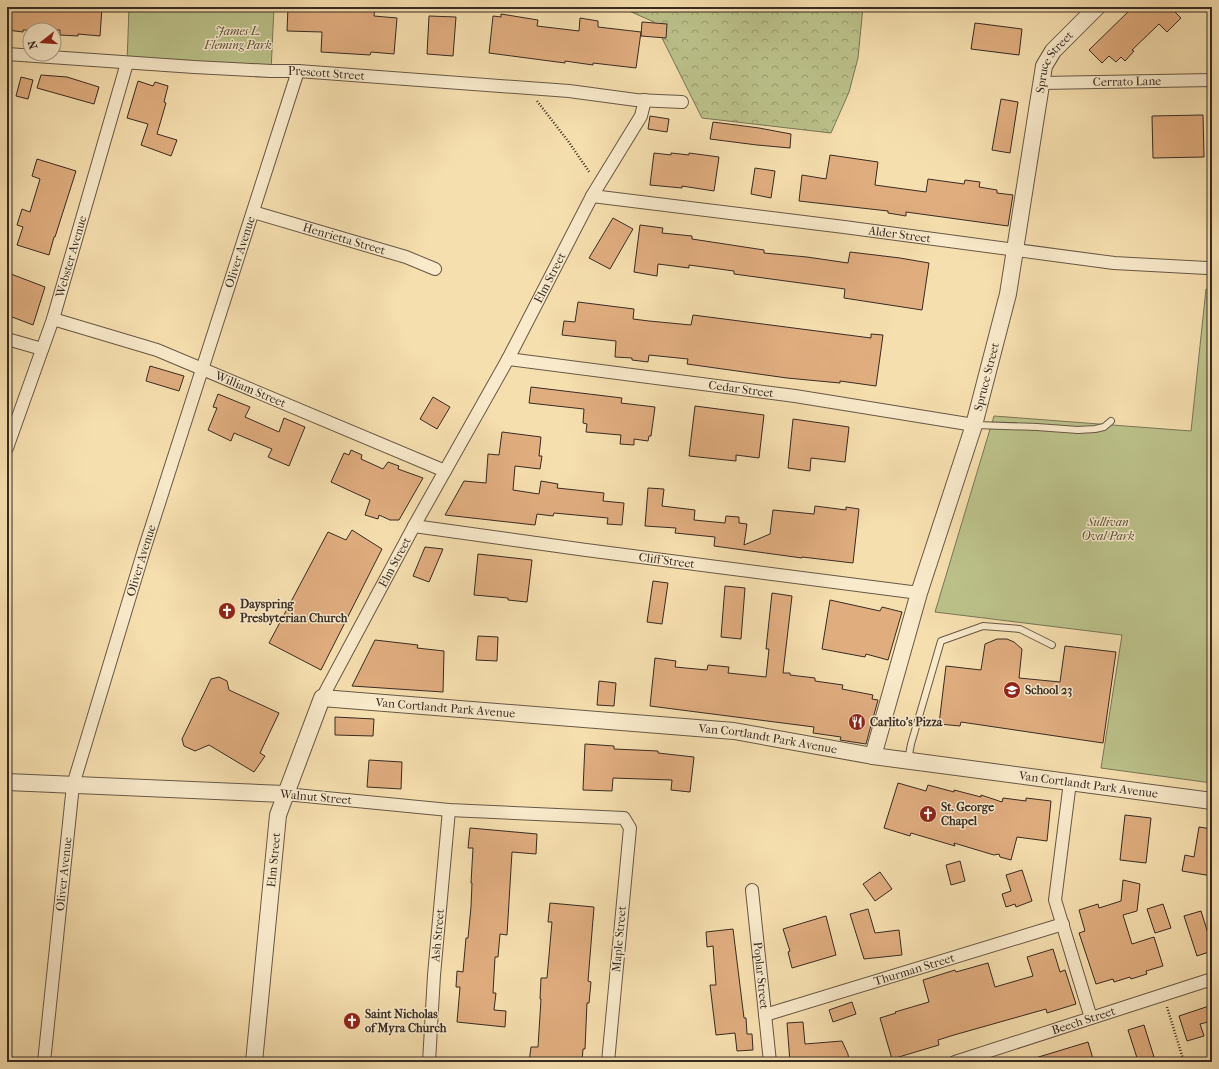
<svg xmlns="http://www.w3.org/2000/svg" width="1219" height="1069" font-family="'IM FELL French Canon',serif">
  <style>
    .green { fill: #bcc28b; stroke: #7a7656 }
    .forest { fill: url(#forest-crowns); stroke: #7a7656 }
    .building { fill: #e0ad7f; stroke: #382b22 }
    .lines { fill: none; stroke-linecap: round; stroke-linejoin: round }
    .service-casing { stroke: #685845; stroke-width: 8 }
    .minor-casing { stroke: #685845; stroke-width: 14 }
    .tertiary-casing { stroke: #685845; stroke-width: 18 }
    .path { stroke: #382b22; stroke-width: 2.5; stroke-dasharray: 1 2; stroke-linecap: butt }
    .service { stroke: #f9eacb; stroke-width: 6 }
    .minor { stroke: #f9eacb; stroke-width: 12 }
    .tertiary { stroke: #f9eacb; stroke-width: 16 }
    .labels { text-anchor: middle; stroke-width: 3; stroke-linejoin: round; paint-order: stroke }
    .park-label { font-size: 12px; font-style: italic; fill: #59513c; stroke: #f9eacb }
    .street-label { font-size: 12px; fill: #382b22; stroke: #f9eacb }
    .poi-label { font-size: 12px; font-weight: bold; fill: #382b22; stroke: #f9eacb; text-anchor: start }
  </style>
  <defs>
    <pattern id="forest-crowns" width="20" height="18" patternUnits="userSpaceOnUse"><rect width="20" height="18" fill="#bcc28b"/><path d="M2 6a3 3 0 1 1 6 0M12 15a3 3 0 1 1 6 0" fill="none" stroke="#9a9e71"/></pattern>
  </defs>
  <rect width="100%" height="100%" fill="#f6dfaf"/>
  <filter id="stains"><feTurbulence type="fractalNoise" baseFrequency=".005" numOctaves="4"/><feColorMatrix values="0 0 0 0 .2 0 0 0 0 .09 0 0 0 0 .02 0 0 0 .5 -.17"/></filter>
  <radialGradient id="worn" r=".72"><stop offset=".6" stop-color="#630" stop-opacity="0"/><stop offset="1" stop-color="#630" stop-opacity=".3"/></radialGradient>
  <!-- green -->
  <path class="green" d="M129,7H274L271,71L127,63Z
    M1206,289H1212V783L1101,768L1122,635L935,612L994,416L1191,431Z"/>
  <!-- forest -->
  <path class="forest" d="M620,7H863L858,58L849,92L831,133L702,118L654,22Z"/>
  <!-- building -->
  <path class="building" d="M7,7H102L100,36L78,34V36L60,35V30H23V32L7,30Z
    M288,7H375L374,16L397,18L394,54L371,52L370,55L321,52L322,32L287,31Z
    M1133,7H1170L1181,18L1167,32L1159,24L1132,50L1134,51L1125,61L1121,57L1116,62L1109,56L1102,63L1089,50Z
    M501,14L538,20L537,26L579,31L580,18L598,21V27L641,32L636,68L593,63V65L565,61V63L489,53L493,16L501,17Z
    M429,16L456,17L453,56L427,54Z
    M642,22L667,24L666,38L641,36Z
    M975,23L1022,29L1019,55L971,49Z
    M41,75L67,77L99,87L94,104L37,88Z
    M21,77L33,80L28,99L16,96Z
    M138,81L153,86L155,82L168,86L164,102L166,103L157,134L177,140L171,156L141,145L148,124L127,118Z
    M1001,99L1018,102L1010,153L992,150Z
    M1203,115L1204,157L1153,158L1152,116Z
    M650,116L669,119L667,132L648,129Z
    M713,122L759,128L791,134L790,148L757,145L710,139Z
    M654,153L671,155V153L689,155V153L719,157L714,191L682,186V188L650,185Z
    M830,155L878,162L875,185L926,192L928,179L964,184L965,180L980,182L979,187L997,190V193L1013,195L1008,226L906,212V216L888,213V211L799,201L802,175L826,179Z
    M37,159L76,171L55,237H54L49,255L17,245L23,227L17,225L22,209L30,212L40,179L32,176Z
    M755,168L775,171L771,198L751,194Z
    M613,218L633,229L610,269L589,258Z
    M640,225L663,228L662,233L692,236V239L764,250V253L807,257L848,263L850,252L900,258L929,263L922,310L844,298L845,289L734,274V271L689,265V268L658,264L657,276L634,272Z
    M11,274L45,287L33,325L7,315V288Z
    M578,302L634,309L633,319L649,321L691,325L693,315L871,338V334L883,335L876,386L840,381V383L787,378L687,364L688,359L649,355L648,362L632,360V358L615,357L616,341L562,335L564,321L575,322Z
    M150,366L184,376L179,391L146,381Z
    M531,387L622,398L621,403L655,407L651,436H649L648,441L634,439V445L620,444L621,435L586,432L587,424L583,423L584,409L529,403Z
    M218,394L250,407L245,417L279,432L284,418L305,427L289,466L268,457L272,449L234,433L231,441L208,430L217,408L213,407Z
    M433,397L450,407L437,429L420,419Z
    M695,406L764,415L759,458L736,455V461L689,456Z
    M793,419L849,427L845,462L811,458L810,471L788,468Z
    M502,432L541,437L539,456H542L540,469L515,466L513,490L539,494L541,481L558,484L557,488L604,493L603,501L624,503L622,525L607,524L608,518L554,513L553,516L537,514L535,525L445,515L464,481L486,483L488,454L499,455Z
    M351,450L362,455L361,459L383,469L388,462L399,466L398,469L423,478L399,520H390L379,515L378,519L365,515L370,500L331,482L344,453L349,455Z
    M648,488L664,489L662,506L695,510L694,520L725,523L726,516L739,517V523L747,524L744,545L770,534L773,510L814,514L815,506L846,510V507L859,509L853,563L802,557V558L714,546L715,537L675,533L676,528L645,526Z
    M352,530L382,549L321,670L269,643L328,532L346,540Z
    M425,547L443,549L429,582L413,576Z
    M478,554L532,560L527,602L508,600V598L474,595Z
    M653,581L668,583L662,624L647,622Z
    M725,586L745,588L741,639L721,637Z
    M772,593L792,596L783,673H790V675L815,678V681L843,685L842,689L873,695L872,699L878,700L866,744L840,740L841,737L813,733L814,727L650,706L655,658L676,661L675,667L707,670L708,665L729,667L728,673L766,677L769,649H766Z
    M830,600L880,611L882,607L902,612L888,660L866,654L865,657L822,649Z
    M478,636L498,637L497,661L476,660Z
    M997,639H1007L1014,642L1022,649L1019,678L1060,682L1065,646L1116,652L1103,743L961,722L960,726L939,724L946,666L981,670L985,644Z
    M375,640L418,645L417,648L444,651L443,692L352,686Z
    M219,677L227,681L229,690L279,713L260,753L265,756L254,772L209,745L195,751L184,746L182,739L211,679Z
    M599,681L616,683L614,706L597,705Z
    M335,717L374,719L373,736L335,735Z
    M585,744L614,746V749L658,751V753L694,757L690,792L671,790L672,780L613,778L612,791L583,790Z
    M369,760L402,762L401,789L367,787Z
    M898,783L926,791L928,785L954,792V790L981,797V795L1002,802L1003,798L1026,801V798L1051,801L1047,841L1017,837L1011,860L1000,857L999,854L994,855L954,843L955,846L911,833L910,836L884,828Z
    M1125,815L1151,818L1146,863L1120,860Z
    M1199,827L1212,829V876L1182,871L1185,855L1194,857Z
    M470,828L537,834L536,854L512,852L507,935L500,934L498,957H495L493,993H496L494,1010L506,1011L505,1027L457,1022L460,987H456L457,971L463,972L466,938H468L471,907L472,883H471L473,848H468Z
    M960,861L965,881L951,885L946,865Z
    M1022,870L1032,901L1016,907L1015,904L1006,907L1002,894L1011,891L1006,875Z
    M880,872L892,889L875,901L863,884Z
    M1123,880L1140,884L1137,911L1123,915L1132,944L1154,937L1163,966L1146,971L1147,974L1131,979L1130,977L1114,982L1113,979L1096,984L1079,933L1085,931L1079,910L1098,904L1099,908L1121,901Z
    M550,903L594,907L588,981L591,982L589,1003H587L585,1049H583L582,1062H529L531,1047H538L541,999H540L541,978H547L552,922H548Z
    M1163,904L1171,928L1155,933L1147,909Z
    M868,909L875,933L899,930L902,955L864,959L850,914Z
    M1201,911L1212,946V951L1197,956L1184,916Z
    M826,916L836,955L792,968L788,952L790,951L783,929Z
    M733,929L744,1018H746L747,1034H752L753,1050L737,1051L735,1033L716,1035L710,985H716L713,946L707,947L706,932Z
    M1053,949L1060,972L1065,970L1076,1004L1047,1013L1046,1009L954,1035L938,1040L939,1045L892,1059L880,1018L896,1013L895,1012L929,1002L923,980L955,970L956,972L988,963L995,987L1033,976L1027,957Z
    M852,1002L856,1014L833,1022L829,1010Z
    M1212,1005V1021L1200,1024L1204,1036L1187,1041L1179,1016Z
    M803,1022L805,1044L842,1041L848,1054L849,1062H790L787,1023Z
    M1144,1025L1154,1057L1138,1061L1128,1030Z
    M1088,1042L1094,1062H1032V1059Z"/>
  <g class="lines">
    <!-- service casing -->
    <g class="service-casing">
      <path id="service" d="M976,425L1037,427L1078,430L1095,429L1104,427L1111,421
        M908,760L911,744L941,641L983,626L1020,629L1052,645"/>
    </g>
    <!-- minor casing -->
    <g class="minor-casing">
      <g id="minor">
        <path id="s1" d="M7,54L194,67L271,71H298L569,91L636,100L682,102"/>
        <path id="s2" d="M1041,83L1212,80"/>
        <path id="s3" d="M592,196L844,227L1114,263L1207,268"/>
        <path id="s4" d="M253,212L406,257L435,269"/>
        <path id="s5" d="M53,319L157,350L445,471"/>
        <path d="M7,339L42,349"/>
        <path id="s6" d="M508,359L795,396L974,425"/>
        <path id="s7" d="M7,448L53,319L127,63"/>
        <path id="s8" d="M414,526L586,550L919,593"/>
        <path id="s9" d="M322,698L414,526L508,359L592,196L641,116L645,100"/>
        <path d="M1070,782L1055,900L1091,1018"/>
        <path d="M285,794L449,810L624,818L630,828L608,1062"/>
        <path id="s10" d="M752,890L770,1062"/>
        <path id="s11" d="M765,1015L1063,924"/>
        <path id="s12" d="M44,1062L73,785L144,550L298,71"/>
        <path id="s13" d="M429,1062L434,975L449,810"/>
        <path id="s14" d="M955,1062L1212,979"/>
      </g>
    </g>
    <!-- tertiary casing -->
    <g class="tertiary-casing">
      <g id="tertiary">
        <path id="s15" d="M873,756L919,593L974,425L1008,294L1044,66L1053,51L1097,7"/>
        <path d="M7,782L285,794"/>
        <path id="s16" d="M254,1062L278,815L322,698L734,731L873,756L1212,801"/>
      </g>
    </g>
    <!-- path -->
    <path class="path" d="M537,101L568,141L590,173
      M1167,1007L1184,1062"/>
    <!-- service -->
    <use href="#service" class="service"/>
    <!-- minor -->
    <use href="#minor" class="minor"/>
    <!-- tertiary -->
    <use href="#tertiary" class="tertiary"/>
  </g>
  <!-- icons -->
  <defs>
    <g id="church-disc" transform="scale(0.9)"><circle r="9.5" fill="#8f2418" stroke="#f9eacb"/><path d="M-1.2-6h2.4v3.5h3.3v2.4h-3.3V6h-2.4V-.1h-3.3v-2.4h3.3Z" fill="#fff"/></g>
    <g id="school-disc" transform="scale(0.9)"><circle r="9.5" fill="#8f2418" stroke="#f9eacb"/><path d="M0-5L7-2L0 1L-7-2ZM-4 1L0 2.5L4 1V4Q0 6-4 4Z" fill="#fff"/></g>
    <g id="restaurant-disc" transform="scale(0.9)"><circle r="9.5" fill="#8f2418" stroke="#f9eacb"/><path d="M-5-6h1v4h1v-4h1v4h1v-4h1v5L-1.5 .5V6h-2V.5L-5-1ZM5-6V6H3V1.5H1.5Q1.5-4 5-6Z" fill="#fff"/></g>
  </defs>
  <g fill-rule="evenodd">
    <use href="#church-disc" x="227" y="611"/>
    <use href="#school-disc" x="1012" y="690"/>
    <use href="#restaurant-disc" x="857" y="722"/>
    <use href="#church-disc" x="928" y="814"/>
    <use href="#church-disc" x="352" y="1021"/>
  </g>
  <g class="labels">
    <!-- park labels -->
    <g class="park-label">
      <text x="238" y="35">James L.<tspan x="238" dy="14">Fleming Park</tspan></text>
      <text x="1108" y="526">Sullivan<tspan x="1108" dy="14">Oval Park</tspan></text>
    </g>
    <!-- street labels -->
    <g class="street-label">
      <text dy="4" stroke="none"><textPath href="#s15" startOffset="720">Spruce Street</textPath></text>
      <text dy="4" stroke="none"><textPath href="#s1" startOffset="320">Prescott Street</textPath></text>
      <text dy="4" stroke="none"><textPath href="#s2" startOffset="86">Cerrato Lane</textPath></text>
      <text dy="4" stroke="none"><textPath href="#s3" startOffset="310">Alder Street</textPath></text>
      <text dy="4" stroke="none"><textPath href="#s4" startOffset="95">Henrietta Street</textPath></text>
      <text dy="4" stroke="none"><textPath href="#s12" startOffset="837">Oliver Avenue</textPath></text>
      <text dy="4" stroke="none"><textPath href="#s7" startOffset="202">Webster Avenue</textPath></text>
      <text dy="4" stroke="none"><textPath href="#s9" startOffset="478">Elm Street</textPath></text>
      <text dy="4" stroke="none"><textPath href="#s15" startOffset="396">Spruce Street</textPath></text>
      <text dy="4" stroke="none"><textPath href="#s5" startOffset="210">William Street</textPath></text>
      <text dy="4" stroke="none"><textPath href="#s6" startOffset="235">Cedar Street</textPath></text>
      <text dy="4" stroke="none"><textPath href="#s12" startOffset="513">Oliver Avenue</textPath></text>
      <text dy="4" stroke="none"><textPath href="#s8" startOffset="255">Cliff Street</textPath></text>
      <text dy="4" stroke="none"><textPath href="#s9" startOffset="154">Elm Street</textPath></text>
      <text dy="4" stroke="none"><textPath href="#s16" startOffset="497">Van Cortlandt Park Avenue</textPath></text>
      <text dy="4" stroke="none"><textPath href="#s16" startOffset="821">Van Cortlandt Park Avenue</textPath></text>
      <text dy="4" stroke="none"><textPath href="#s16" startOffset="1145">Van Cortlandt Park Avenue</textPath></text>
      <text transform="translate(316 797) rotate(5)" y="4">Walnut Street</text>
      <text dy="4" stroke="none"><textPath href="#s16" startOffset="203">Elm Street</textPath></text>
      <text dy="4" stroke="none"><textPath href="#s12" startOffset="189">Oliver Avenue</textPath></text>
      <text dy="4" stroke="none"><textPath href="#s13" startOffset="127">Ash Street</textPath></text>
      <text transform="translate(619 939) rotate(-85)" y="4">Maple Street</text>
      <text dy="4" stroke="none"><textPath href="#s11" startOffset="156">Thurman Street</textPath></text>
      <text dy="4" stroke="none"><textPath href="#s10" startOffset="86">Poplar Street</textPath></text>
      <text dy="4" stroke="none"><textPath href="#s14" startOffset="135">Beech Street</textPath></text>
    </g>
    <!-- poi labels -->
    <g class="poi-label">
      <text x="240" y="608">Dayspring<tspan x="240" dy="14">Presbyterian Church</tspan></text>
      <text x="1025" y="694">School 23</text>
      <text x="870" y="726">Carlito's Pizza</text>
      <text x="941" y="811">St. George<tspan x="941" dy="14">Chapel</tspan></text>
      <text x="365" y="1018">Saint Nicholas<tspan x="365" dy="14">of Myra Church</tspan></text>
    </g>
  </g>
  <!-- margin -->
  <rect width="1219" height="1069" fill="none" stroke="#f6dfaf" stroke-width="24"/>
  <rect x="8" y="8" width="1203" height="1053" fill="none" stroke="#382b22" stroke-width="2"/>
  <rect x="12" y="12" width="1195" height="1045" fill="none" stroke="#382b22"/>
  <!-- north arrow -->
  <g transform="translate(42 42) rotate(253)"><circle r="19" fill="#f9eacb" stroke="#ac9e87"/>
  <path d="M0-3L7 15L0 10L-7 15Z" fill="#8f2418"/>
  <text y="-6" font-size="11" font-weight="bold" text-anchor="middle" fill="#382b22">N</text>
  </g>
  <rect width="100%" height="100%" filter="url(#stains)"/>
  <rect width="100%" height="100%" fill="url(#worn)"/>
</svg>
